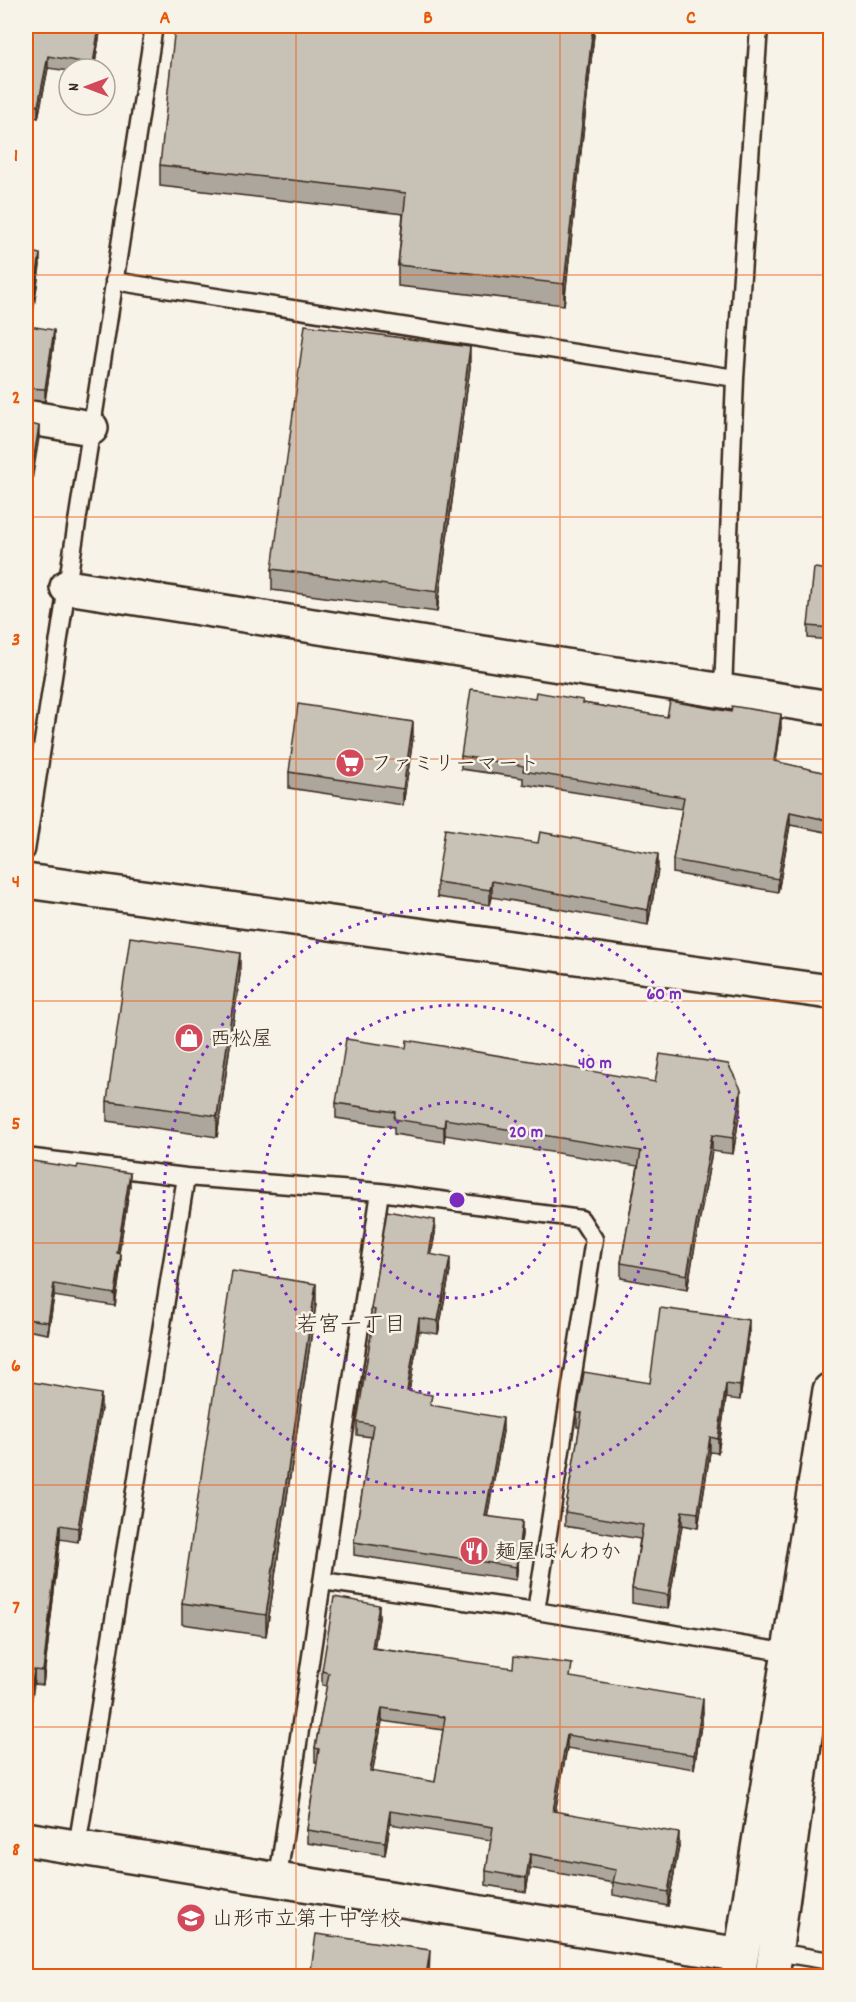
<svg xmlns="http://www.w3.org/2000/svg" width="856" height="2002" font-family="Dekko,'Klee One',sans-serif">
  <style>
    .lines { fill: none; stroke-linecap: round; stroke-linejoin: round }
    .lane-casing { stroke: #3b2a1e; stroke-width: 21 }
    .street-casing { stroke: #3b2a1e; stroke-width: 38 }
    .secondary-casing { stroke: #3b2a1e; stroke-width: 38 }
    .lane { stroke: #f7f3e8; stroke-width: 16 }
    .street { stroke: #f7f3e8; stroke-width: 33 }
    .secondary { stroke: #f7f3e8; stroke-width: 33 }
    .wall { fill: #aca69d; stroke: #3b2a1e; stroke-width: 1.5; fill-rule: evenodd }
    .shaded-wall { fill: #8c877f; stroke: #3b2a1e; stroke-width: 1.5 }
    .building { fill: #c8c1b6; stroke: #3b2a1e; stroke-width: 1.5; fill-rule: evenodd }
    .grid { fill: none; stroke: #e8590c; stroke-width: 1.5; stroke-opacity: 0.55 }
    .ring { fill: none; stroke: #7b2cbf; stroke-width: 3; stroke-dasharray: 3 6 }
    .labels { text-anchor: middle; stroke-width: 5; stroke-linejoin: round; paint-order: stroke }
    .poi-label { font-size: 21px; fill: #3b2a1e; stroke: #f7f3e8; text-anchor: start }
    .neighbourhood-label { font-size: 22px; fill: #3b2a1e; stroke: #f7f3e8 }
    .centre { fill: #7b2cbf; stroke: #f7f3e8; stroke-width: 3 }
    .ring-label { font-size: 18px; text-anchor: middle; font-weight: bold; fill: #7b2cbf; stroke: #f7f3e8; stroke-width: 5; stroke-linejoin: round; paint-order: stroke }
    .neatline { fill: none; stroke: #e8590c; stroke-width: 2 }
    .grid-label { font-size: 20px; text-anchor: middle; font-weight: bold; fill: #e8590c }
  </style>
  <rect width="100%" height="100%" fill="#f7f3e8"/>
  <filter id="ink" filterUnits="userSpaceOnUse"><feTurbulence type="fractalNoise" baseFrequency=".0167" numOctaves="2"/><feDisplacementMap in="SourceGraphic" scale="12" xChannelSelector="R" yChannelSelector="G"/><feConvolveMatrix kernelMatrix="1 2 1 2 8 2 1 2 1" color-interpolation-filters="sRGB"/></filter>
  <g filter="url(#ink)">
    <g class="lines">
      <!-- lane casing -->
      <g class="lane-casing">
        <path id="lane" d="M114,281L735,378
          M723,692L735,378L759,26
          M26,851L154,26
          M26,1157L186,1177L380,1192L581,1219L594,1239L536,1611
          M322,1581L536,1611L790,1653
          M77,1847L186,1177
          M278,1878L380,1192
          M776,1952L830,1961"/>
      </g>
      <!-- street casing -->
      <g class="street-casing">
        <path id="street" d="M26,417L91,428
          M67,587L830,708
          M26,1839L741,1955"/>
      </g>
      <!-- secondary casing -->
      <g class="secondary-casing">
        <path id="secondary" d="M26,881L830,992
          M738,1976L830,1390
          M772,1976L830,1555"/>
      </g>
      <!-- lane -->
      <use href="#lane" class="lane"/>
      <!-- street -->
      <use href="#street" class="street"/>
      <!-- secondary -->
      <use href="#secondary" class="secondary"/>
    </g>
    <!-- wall -->
    <path class="wall" d="M26,26H101L94,69H69V71L48,68L38,118L26,115Z
      M594,26V34L564,305L398,286V265L403,214L160,186V165Z
      M26,251L40,265L31,327L54,342L45,401L26,400Z
      M470,367L437,612L272,590V569Z
      M831,570V640L808,638V626Z
      M535,698L583,703L667,717L781,727L776,762L831,774V833L790,825L778,892L673,873V860L682,809L523,784V778L461,769V756Z
      M413,738L403,805L289,788V772Z
      M658,869L648,925L492,897L490,905L437,897V882Z
      M240,974L217,1137L107,1121V1101Z
      M336,1103L741,1104L733,1154L712,1151L687,1290L621,1278V1263L638,1166L445,1135L444,1142L394,1134V1127L336,1118Z
      M26,1160L130,1185L119,1253L121,1265L115,1306L54,1296L48,1334L26,1330Z
      M435,1233L431,1254L450,1271L438,1334L419,1331L409,1391L432,1405L503,1431L487,1516L522,1534L516,1580L354,1555V1542L371,1437L357,1435V1422L373,1323L371,1322V1309Z
      M316,1304L266,1636L182,1624V1603Z
      M749,1334L740,1400L726,1398L718,1453L710,1452L698,1528L682,1525L668,1609L632,1603V1589L640,1539L565,1526V1512L580,1427H577V1413L650,1383Z
      M26,1381L101,1408L78,1542L60,1539L43,1685L34,1684Z
      M379,1618L374,1648L572,1678L703,1712L694,1769L567,1748L555,1811L679,1846L668,1906L613,1895V1883L530,1868L526,1892L486,1885V1871L491,1840L390,1824L385,1855L307,1843V1830L317,1762H315V1748L327,1686L322,1685V1671ZM382,1721L443,1730L435,1782L372,1772Z"/>
    <!-- shaded-wall -->
    <path class="shaded-wall" d="M99,26H101L94,69H93V64Z
      M593,26H594V34L564,305V284Z
      M48,56V68L38,118V106Z
      M40,254V265L29,338V326Z
      M54,330V342L45,401V389Z
      M470,347V367L437,612V592Z
      M39,426V438L26,517V505Z
      M781,714V727L774,774V761Z
      M413,722V738L403,805V789Z
      M790,812V825L778,892V879Z
      M658,854V869L648,925V910Z
      M492,881V897L490,905V890Z
      M240,953V974L217,1137V1116Z
      M741,1089V1104L733,1154V1138Z
      M445,1119V1135L444,1142V1127Z
      M712,1135V1151L687,1290V1275Z
      M130,1173V1185L117,1265V1253Z
      M435,1220V1233L429,1267V1254Z
      M121,1254V1265L115,1306V1294Z
      M450,1258V1271L438,1334V1321Z
      M54,1284V1296L48,1334V1322Z
      M316,1284V1304L266,1636V1615Z
      M419,1318V1331L407,1404V1391Z
      M749,1320V1334L740,1400V1386Z
      M726,1384V1398L718,1453V1439Z
      M101,1394V1408L78,1542V1528Z
      M503,1418V1431L485,1529V1516Z
      M710,1437V1452L698,1528V1513Z
      M682,1511V1525L668,1609V1595Z
      M522,1521V1534L516,1580V1567Z
      M60,1525V1539L43,1685V1671Z
      M379,1605V1618L372,1662V1648Z
      M34,1670V1684L26,1740V1726Z
      M703,1699V1712L694,1769V1755Z
      M382,1708V1721L370,1785V1771Z
      M567,1735V1748L553,1824V1811Z
      M390,1811V1824L385,1855V1842Z
      M679,1833V1846L668,1906V1892Z
      M530,1854V1868L526,1892V1878Z
      M430,1950L429,1977H426Z"/>
    <!-- building -->
    <path class="building" d="M26,26H99L93,64L48,56L38,106L26,104Z
      M175,26H593L564,284L398,265L406,193L160,165Z
      M26,251L40,254L29,326L54,330L45,389L26,388Z
      M305,325L470,347L437,592L272,569Z
      M26,423L39,426L26,505Z
      M814,568L831,570V628L808,626Z
      M471,689L535,698L536,692L583,700L582,703L667,717L670,701L731,712L732,706L781,714L774,761L831,774V821L790,812L778,879L673,860L684,797L523,771L524,766L461,756Z
      M298,704L413,722L403,789L289,772Z
      M445,829L538,843L540,832L658,854L648,910L492,881L490,890L437,882Z
      M130,937L240,953L217,1116L107,1101Z
      M346,1039L406,1048L407,1040L655,1082L660,1054L728,1064L741,1089L733,1138L712,1135L687,1275L621,1263L641,1151L445,1119L444,1127L394,1119L395,1112L336,1103Z
      M26,1160L77,1168L78,1165L130,1173L117,1253L121,1254L115,1294L54,1284L48,1322L26,1319Z
      M387,1211L435,1220L429,1254L450,1258L438,1321L419,1318L407,1391L432,1395L430,1405L503,1418L485,1516L522,1521L516,1567L354,1542L373,1425L357,1422L375,1310L371,1309Z
      M232,1271L316,1284L266,1615L182,1603Z
      M660,1308L749,1320L740,1386L726,1384L718,1439L710,1437L698,1513L682,1511L668,1595L632,1589L643,1525L565,1512L582,1413H577L584,1372L650,1383Z
      M26,1381L101,1394L78,1528L60,1525L43,1671L34,1670L26,1726Z
      M334,1597L379,1605L372,1648L513,1668L514,1656L572,1664L570,1677L703,1699L694,1755L567,1735L553,1811L679,1833L668,1892L613,1882L616,1870L530,1854L526,1878L486,1871L493,1827L390,1811L385,1842L307,1830L319,1749L315,1748L329,1673L322,1671ZM382,1708L445,1717L435,1782L370,1771Z
      M316,1934L430,1950L426,1977H310Z"/>
  </g>
  <!-- grid -->
  <path class="grid" d="M296,26V1976M560,26V1976M26,275H830M26,517H830M26,759H830M26,1001H830M26,1243H830M26,1485H830M26,1727H830"/>
  <!-- distance rings -->
  <g class="ring">
    <circle cx="457" cy="1200" r="98"/>
    <circle cx="457" cy="1200" r="195"/>
    <circle cx="457" cy="1200" r="293"/>
  </g>
  <!-- icons -->
  <defs>
    <g id="supermarket-disc" transform="scale(1.5)"><circle r="9.5" fill="#d1495b" stroke="#f7f3e8"/><path d="M-6-5.5h2.5l.6 2H6L4.5 2H-2.5L-4.4-4H-6ZM-1.5 3.2a1.3 1.3 0 1 0 .1 0ZM3 3.2a1.3 1.3 0 1 0 .1 0Z" fill="#fff"/></g>
    <g id="shop-disc" transform="scale(1.5)"><circle r="9.5" fill="#d1495b" stroke="#f7f3e8"/><path d="M-5-2.5h2.3a2.7 3.5 0 0 1 5.4 0H5L5.5 6h-11ZM-1.5-2.5h3a1.5 2.3 0 0 0-3 0Z" fill="#fff"/></g>
    <g id="restaurant-disc" transform="scale(1.5)"><circle r="9.5" fill="#d1495b" stroke="#f7f3e8"/><path d="M-5-6h1v4h1v-4h1v4h1v-4h1v5L-1.5 .5V6h-2V.5L-5-1ZM5-6V6H3V1.5H1.5Q1.5-4 5-6Z" fill="#fff"/></g>
    <g id="school-disc" transform="scale(1.5)"><circle r="9.5" fill="#d1495b" stroke="#f7f3e8"/><path d="M0-5L7-2L0 1L-7-2ZM-4 1L0 2.5L4 1V4Q0 6-4 4Z" fill="#fff"/></g>
  </defs>
  <g fill-rule="evenodd">
    <use href="#supermarket-disc" x="350" y="763"/>
    <use href="#shop-disc" x="189" y="1038"/>
    <use href="#restaurant-disc" x="474" y="1551"/>
    <use href="#school-disc" x="191" y="1918"/>
  </g>
  <g class="labels">
    <!-- poi labels -->
    <g class="poi-label">
      <text x="371" y="770">ファミリーマート</text>
      <text x="210" y="1045">西松屋</text>
      <text x="495" y="1558">麺屋ほんわか</text>
      <text x="212" y="1925">山形市立第十中学校</text>
    </g>
    <!-- neighbourhood labels -->
    <g class="neighbourhood-label">
      <text x="351" y="1331">若宮一丁目</text>
    </g>
  </g>
  <circle cx="457" cy="1200" r="9" class="centre"/>
  <g class="ring-label">
    <text x="664" y="999">60 m</text>
    <text x="595" y="1068">40 m</text>
    <text x="526" y="1137">20 m</text>
  </g>
  <!-- margin -->
  <rect width="856" height="2002" fill="none" stroke="#f7f3e8" stroke-width="66"/>
  <!-- north arrow -->
  <g transform="translate(87 87) rotate(270)"><circle r="28" fill="#f7f3e8" stroke="#aca397" stroke-width="1.5"/>
  <path d="M0-4.5L10 22L0 15L-10 22Z" fill="#d1495b"/>
  <text y="-9" font-size="16" font-weight="bold" text-anchor="middle" fill="#3b2a1e">N</text>
  </g>
  <rect x="33" y="33" width="790" height="1936" class="neatline"/>
  <g class="grid-label">
    <text x="165" y="23">A</text>
    <text x="428" y="23">B</text>
    <text x="691" y="23">C</text>
    <text x="16" y="161">1</text>
    <text x="16" y="403">2</text>
    <text x="16" y="645">3</text>
    <text x="16" y="887">4</text>
    <text x="16" y="1129">5</text>
    <text x="16" y="1371">6</text>
    <text x="16" y="1613">7</text>
    <text x="16" y="1855">8</text>
  </g>
</svg>
